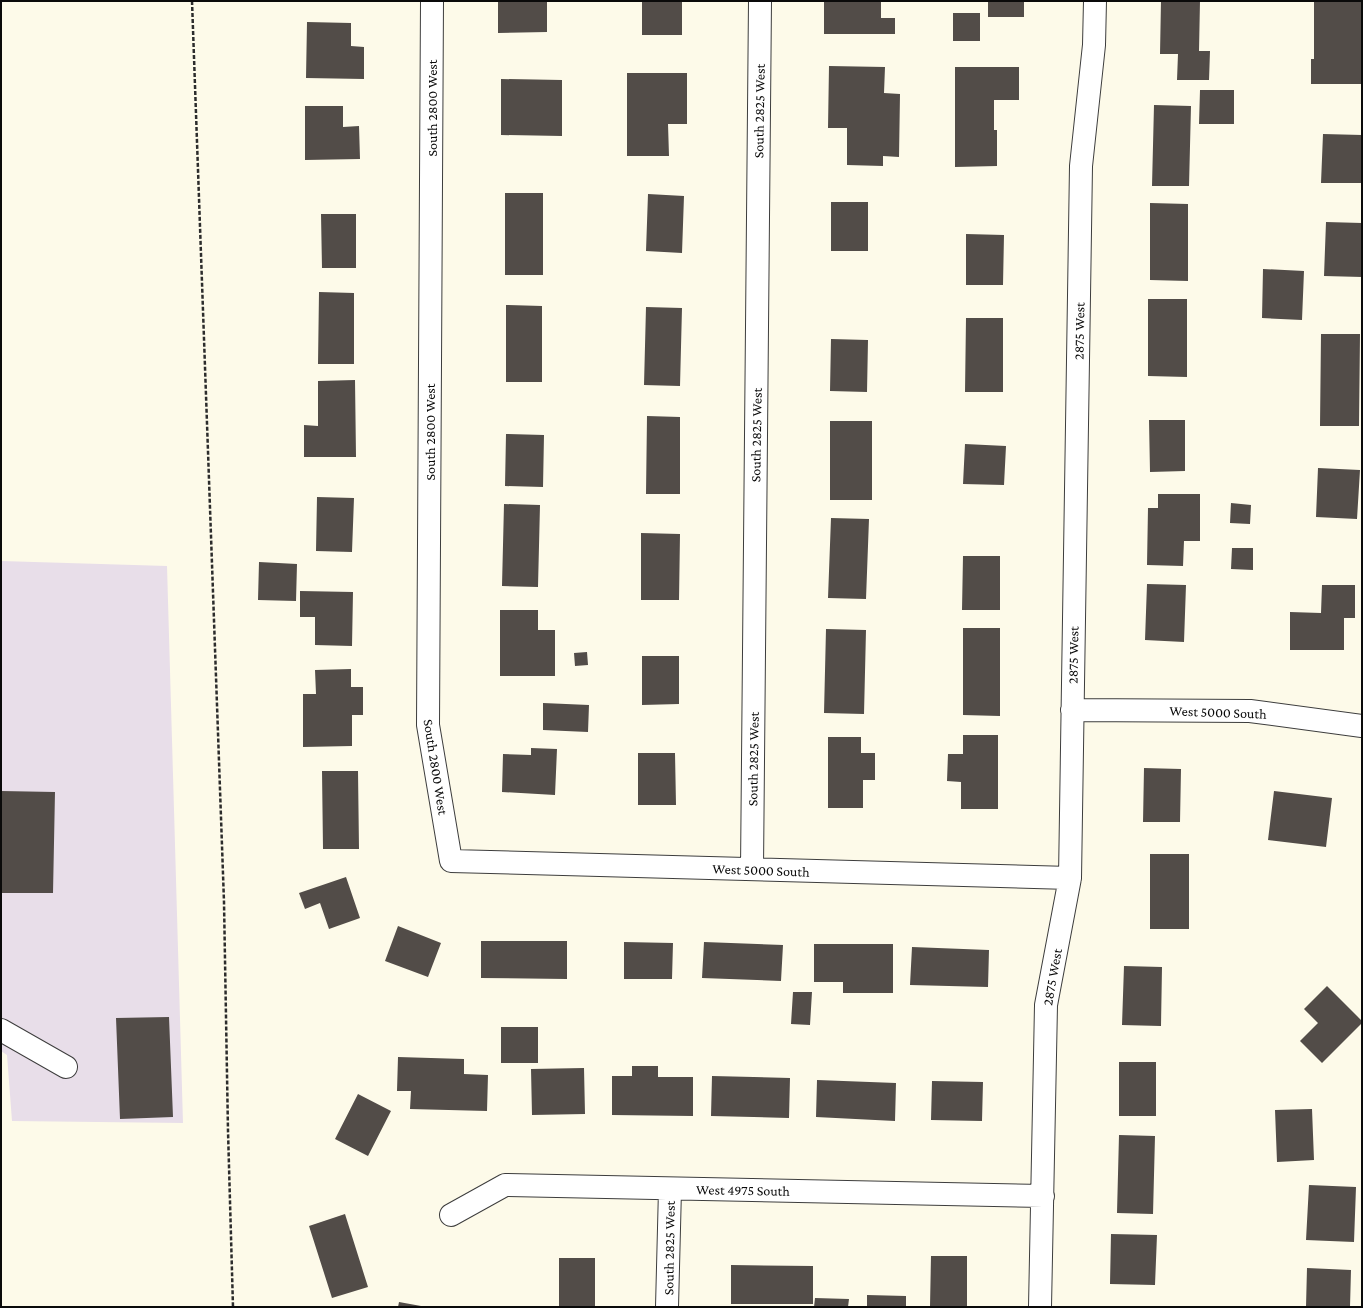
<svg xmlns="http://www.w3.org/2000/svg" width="1363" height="1308" font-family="'Crimson Pro',serif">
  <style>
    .industrial { fill: #e8dee9 }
    .building { fill: #524c48 }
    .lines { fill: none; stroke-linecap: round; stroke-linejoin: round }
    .minor-casing { stroke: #3d3d3d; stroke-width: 24 }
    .path { stroke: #2c2c2c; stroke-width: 2.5; stroke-dasharray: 4 2; stroke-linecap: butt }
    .minor { stroke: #fff; stroke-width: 22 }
    .labels { text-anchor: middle; stroke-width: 4; stroke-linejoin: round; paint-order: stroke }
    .street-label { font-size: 14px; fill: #0a0a0a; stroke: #fff }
  </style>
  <rect width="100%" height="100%" fill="#fdfae9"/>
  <!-- industrial -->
  <path class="industrial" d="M1,561L167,566L183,1123L12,1121L7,1055L1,1051Z"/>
  <!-- building -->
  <path class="building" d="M498,1H547V32L498,33Z
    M642,1H682V35H642Z
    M824,1H881V18H895V34H824Z
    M988,1H1024V17H988Z
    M1161,1H1200L1199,51H1210L1209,80H1177L1178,54H1160Z
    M1314,1H1362V84H1311V59H1314Z
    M953,13H980V41H953Z
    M307,22L351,23V46L364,47V79L306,78Z
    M829,66L885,67L884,93L900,94L899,157L883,156V166L847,165V128H828Z
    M955,67H1019V100H994V130H997V166L955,167Z
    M627,73H687V124H668L669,156H627Z
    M501,79L562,80V136L501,135Z
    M1200,90H1234V124H1199Z
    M1154,105L1191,106L1189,186H1152Z
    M305,106H343V127L359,126L360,159L305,160Z
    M1323,134L1362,135V183H1321Z
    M505,193H543V275H505Z
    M648,194L684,196L682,253L646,251Z
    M831,202H868V251H831Z
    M1150,203L1188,204V281L1150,280Z
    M321,214H356V268H322Z
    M1326,222L1362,223V277L1324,276Z
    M966,234L1004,235L1003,285H966Z
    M1263,269L1304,271L1302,320L1262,318Z
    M319,292L354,293V364H318Z
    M1148,299H1187V377L1148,376Z
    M506,305L542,306V382H506Z
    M646,307L682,308L680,386L644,385Z
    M966,318H1003V392H965Z
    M1321,334H1360L1359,426H1320Z
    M831,339L868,340L867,392L830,391Z
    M355,380L356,457H304V425L318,426V381Z
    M647,416L680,417V494H646Z
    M1149,420H1185V471L1150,472Z
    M830,421H872V500H830Z
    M506,434L544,435L543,487L505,486Z
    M965,444L1006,446L1004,485L963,484Z
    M1318,468L1360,470L1357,519L1316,517Z
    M1158,494H1200V541H1184L1183,566L1147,565L1148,508H1158Z
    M317,497L354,498L352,552L316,551Z
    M1231,503L1251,505L1250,524L1230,523Z
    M504,504L540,505L538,587L502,586Z
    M831,518L869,519L866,599L828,598Z
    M641,533L680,534L679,600H641Z
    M1232,548H1253V570L1231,569Z
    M963,556H1000V610H962Z
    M259,562L297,564L296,601L258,600Z
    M1147,584L1186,585L1184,642L1145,640Z
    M1322,585H1355V618H1344V650H1290V612L1321,613Z
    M300,591L353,592L352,646L315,645V617H300Z
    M500,610H538V630H555V676H500Z
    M963,628H1000V716L963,715Z
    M826,629L866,630L864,714L824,713Z
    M587,652L588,665L575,666L574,653Z
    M642,656H679V704L642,705Z
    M351,669V687H363V715H352V746L303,747V694H316L315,670Z
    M543,703L589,705L588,732L543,730Z
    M963,735H998V809H961V782L947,781L948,754H963Z
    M828,737H861V753H875V780H863V808H828Z
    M531,748L557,749L555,795L502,792L503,754L531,755Z
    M638,753H675L676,805H638Z
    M1144,768L1181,769L1180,822H1143Z
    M322,771H358L359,849H323Z
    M1,791L55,792L53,893H1Z
    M1274,791L1332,798L1326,847L1268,840Z
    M1150,854H1189V929H1150Z
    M346,877L360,918L329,929L320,903L305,909L299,893Z
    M398,926L441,943L428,977L385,961Z
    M481,941H567V979L481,978Z
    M624,942L673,943L672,979H624Z
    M704,942L783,945L781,981L702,978Z
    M814,944H893V993H843V982H814Z
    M912,947L989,950L988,987L910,985Z
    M1124,966L1162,967L1161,1026L1122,1025Z
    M1327,986L1362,1021V1023L1322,1063L1300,1041L1318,1023L1304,1009Z
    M793,992H812L810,1025L791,1024Z
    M169,1017L173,1117L120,1119L116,1018Z
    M501,1027H538V1063H501Z
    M398,1057L464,1059V1074L488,1075L487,1111L410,1109L411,1091H397Z
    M1119,1062H1156V1116H1119Z
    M632,1066H658V1077H693V1116L612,1115V1076H632Z
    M584,1068L585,1114L532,1115L531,1069Z
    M712,1076L790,1078L789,1118L711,1116Z
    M817,1080L896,1083L895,1121L816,1117Z
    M932,1081L983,1082L982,1121L931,1120Z
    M358,1094L391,1111L368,1156L335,1139Z
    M1312,1109L1314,1160L1277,1162L1275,1110Z
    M1119,1135L1155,1136L1153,1214L1117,1213Z
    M1309,1185L1356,1187L1354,1242L1306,1240Z
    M345,1214L368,1287L332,1298L309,1226Z
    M1111,1234L1157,1235L1155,1285L1110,1284Z
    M931,1256H967V1307H930Z
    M559,1258H595V1307H559Z
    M731,1265L813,1266V1304H731Z
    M1307,1268L1351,1270L1350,1307H1306Z
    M867,1295L906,1296V1307H867Z
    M815,1298L849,1299L848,1307H814Z
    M399,1302L421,1306V1307H398Z"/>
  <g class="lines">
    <!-- minor casing -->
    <g class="minor-casing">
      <path id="minor" d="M432,1L428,725L451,861L1070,878
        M1072,710L1250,711L1362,726
        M752,869L760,1
        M1,1030L66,1067
        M451,1215L505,1185L1043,1196
        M667,1307L670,1189
        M1040,1307L1046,1005L1070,878L1081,166L1094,45L1095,1"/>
    </g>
    <!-- path -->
    <path class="path" d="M192,1L224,902L228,1131L233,1307"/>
    <!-- minor -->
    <use href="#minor" class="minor"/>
  </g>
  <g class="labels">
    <!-- street labels -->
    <g class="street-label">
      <text transform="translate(432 108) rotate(-90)" y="5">South 2800 West</text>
      <text transform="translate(759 111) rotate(-89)" y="5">South 2825 West</text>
      <text transform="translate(1079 331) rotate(-89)" y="5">2875 West</text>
      <text transform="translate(430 432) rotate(-90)" y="5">South 2800 West</text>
      <text transform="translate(756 435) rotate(-89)" y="5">South 2825 West</text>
      <text transform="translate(1073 655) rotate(-89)" y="5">2875 West</text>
      <text transform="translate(1218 712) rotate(2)" y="5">West 5000 South</text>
      <text transform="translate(753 759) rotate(-89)" y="5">South 2825 West</text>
      <text transform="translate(436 767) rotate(81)" y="5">South 2800 West</text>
      <text transform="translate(761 870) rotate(2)" y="5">West 5000 South</text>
      <text transform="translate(1052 977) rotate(-80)" y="5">2875 West</text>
      <text transform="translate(743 1190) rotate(1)" y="5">West 4975 South</text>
      <text transform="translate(669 1248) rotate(-89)" y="5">South 2825 West</text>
    </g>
  </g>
  <!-- border -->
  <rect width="1363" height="1308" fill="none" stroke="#0a0a0a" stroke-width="4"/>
</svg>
